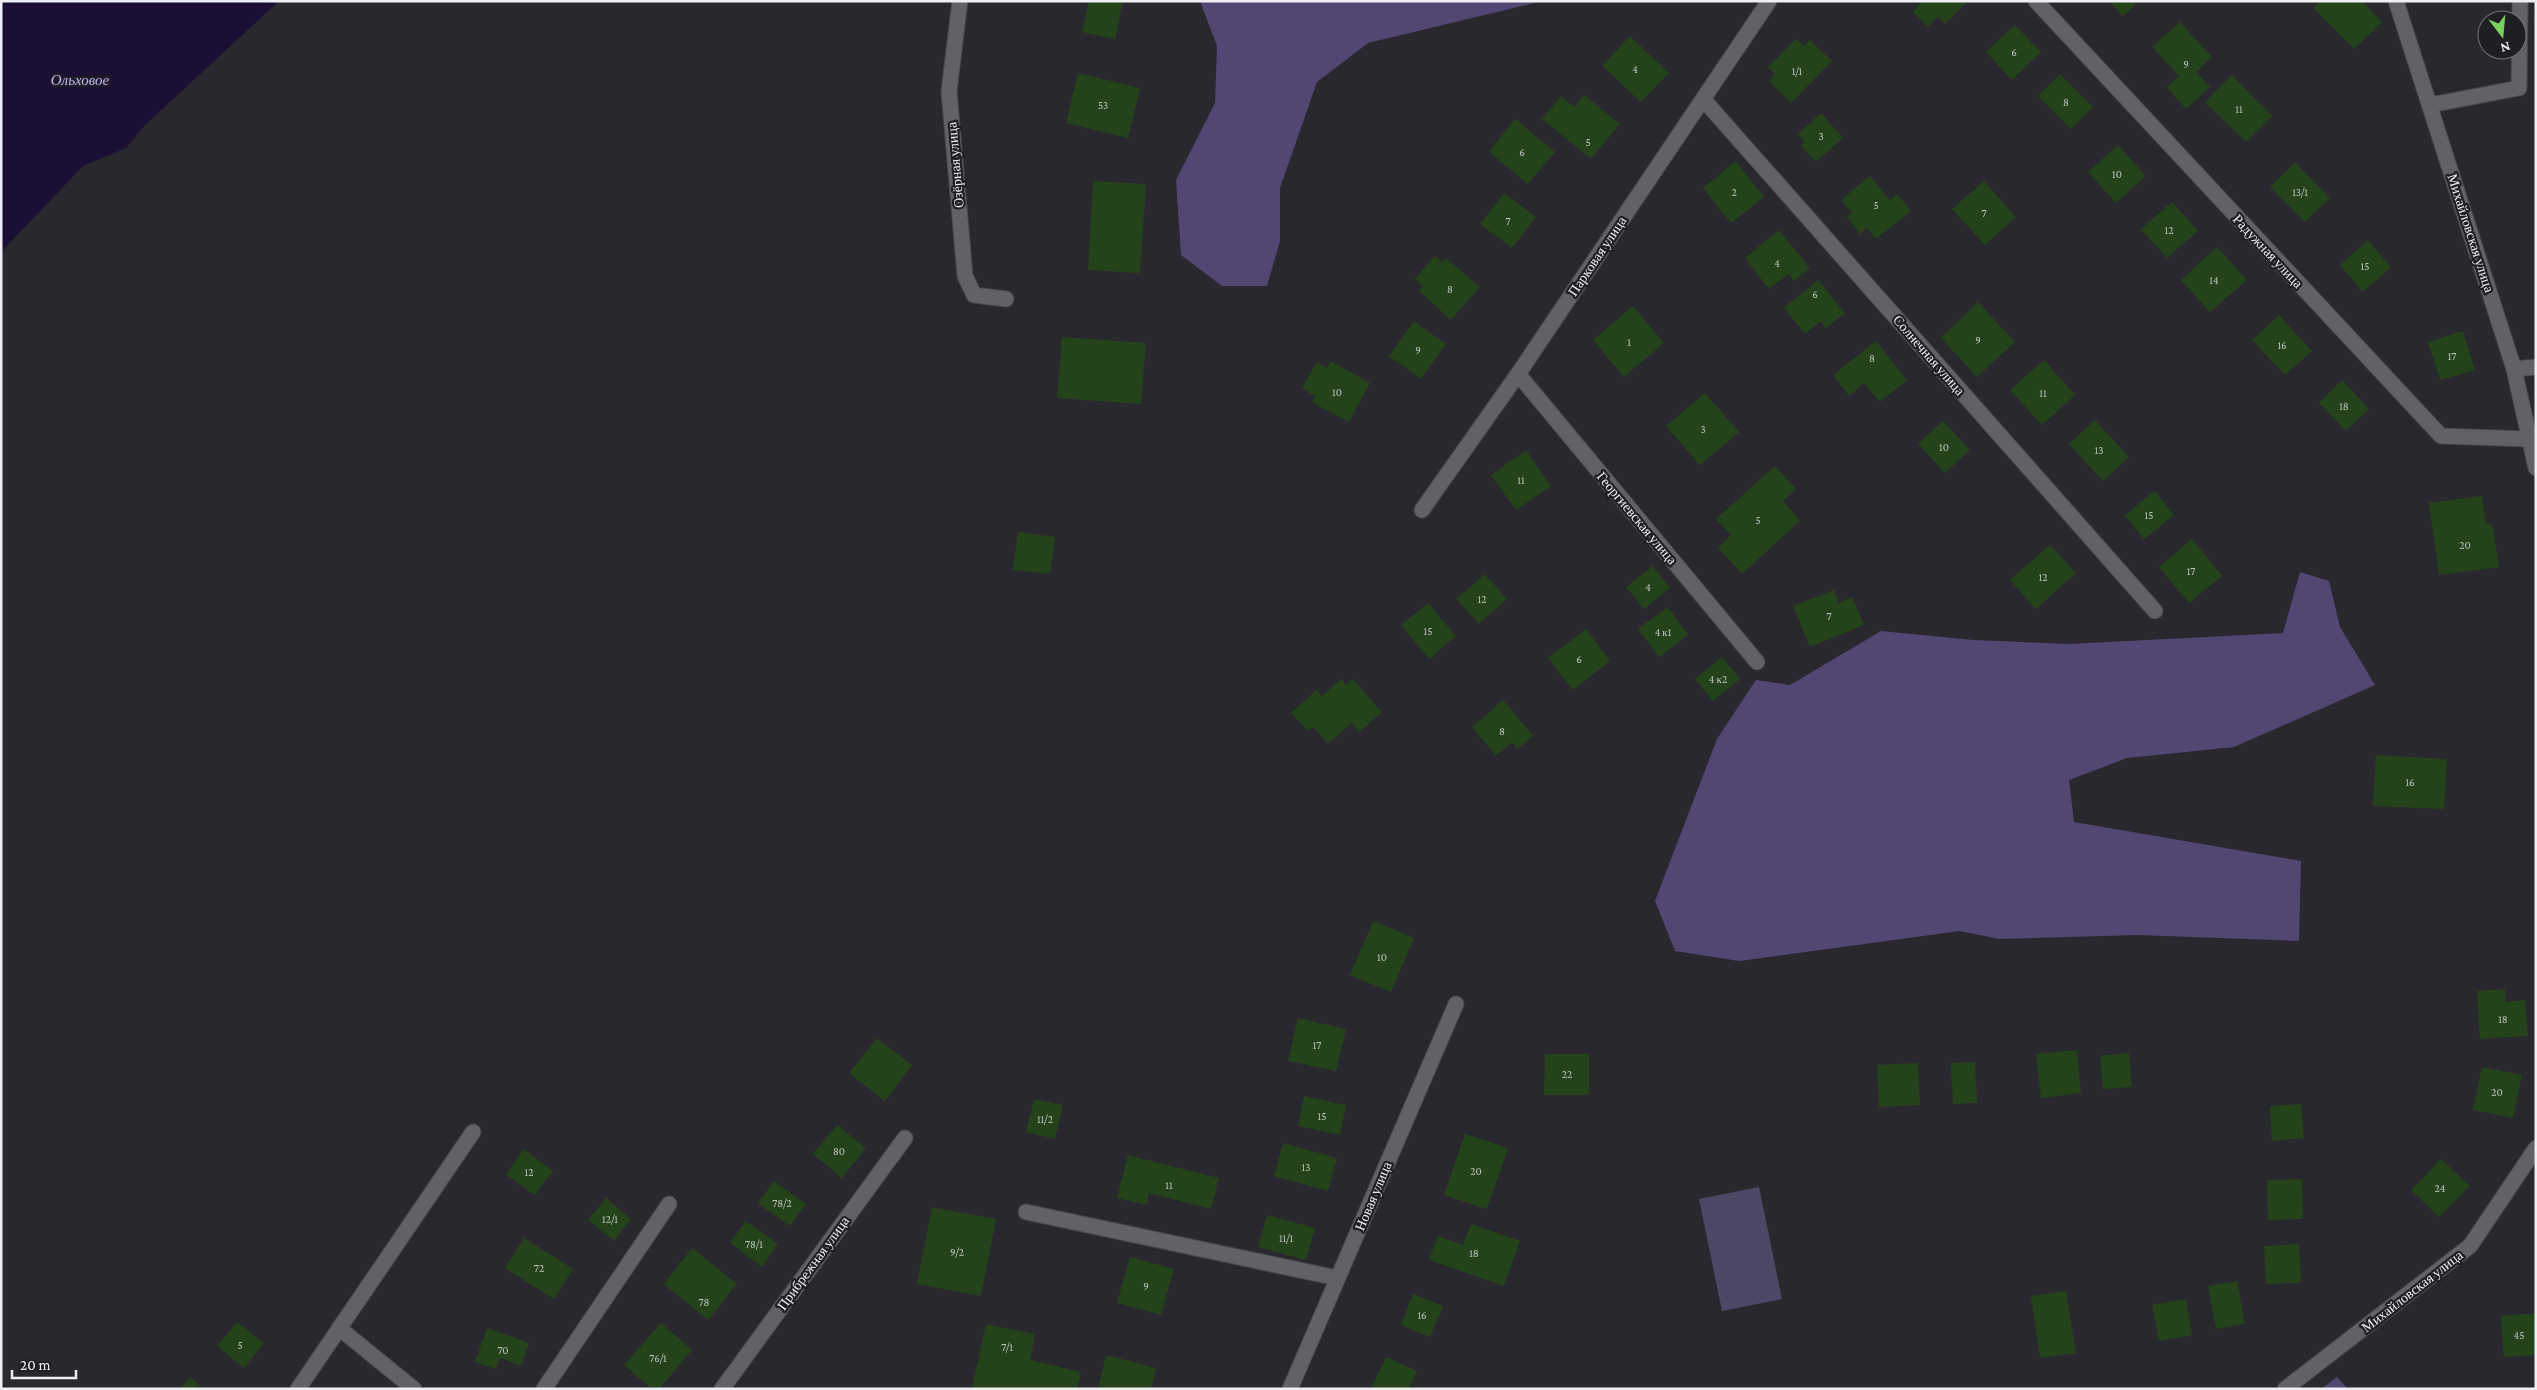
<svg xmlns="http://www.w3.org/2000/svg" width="2537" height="1390" font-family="'Crimson Pro',serif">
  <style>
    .green { fill: #4e4765 }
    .forest { fill: #524773 }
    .water { fill: #1b0f36 }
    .building { fill: #25431b }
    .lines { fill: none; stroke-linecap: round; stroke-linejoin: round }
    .street-casing { stroke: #47464b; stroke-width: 17 }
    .street { stroke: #626168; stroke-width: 15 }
    .labels { text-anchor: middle; stroke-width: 4.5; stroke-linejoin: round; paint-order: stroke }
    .number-label { font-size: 11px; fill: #bdc5be }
    .street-label { font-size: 14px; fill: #f0f0f4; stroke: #1f1e24 }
    .water-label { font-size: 15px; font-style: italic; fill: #c2b2fa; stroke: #1f1e24 }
  </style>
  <rect width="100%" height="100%" fill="#29282e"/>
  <!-- green -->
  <path class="green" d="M1759,1187L1782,1299L1722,1311L1699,1199Z"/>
  <!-- forest -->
  <path class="forest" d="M1200,1H1543L1368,43L1317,82L1280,188V241L1267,286H1222L1181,255L1176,180L1215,103L1217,46Z
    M2300,572L2329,581L2340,627L2375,685L2234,747L2127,758L2069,780L2074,822L2301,861L2299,941L2138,935L1999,939L1960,931L1739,961L1675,951L1655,901L1717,739L1756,680L1790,685L1881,631L1973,640L2070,644L2283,633Z
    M2337,1377L2348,1389H2321Z"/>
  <!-- water -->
  <path class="water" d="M1,1H279L144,126L126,148L83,166L1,252Z"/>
  <!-- building -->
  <path class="building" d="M1089,1H1123L1115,39L1082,32Z
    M1923,1H1968L1945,24L1938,17L1928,27L1913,12Z
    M2109,1H2139L2123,16Z
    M2320,1H2362L2382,22L2354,49L2313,8Z
    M2180,22L2212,57L2196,72L2210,87L2186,109L2167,87L2179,76L2152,47Z
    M2015,25L2041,52L2012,80L1986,52Z
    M1630,36L1669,73L1641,102L1602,66Z
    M1796,39L1804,46L1810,40L1832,61L1791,103L1769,81L1775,74L1768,67Z
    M1078,73L1140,88L1128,138L1066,123Z
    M2060,74L2093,107L2071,129L2038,96Z
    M2232,75L2272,116L2246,142L2205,102Z
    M1584,95L1620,124L1591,159L1542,119L1561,96L1574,107Z
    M1821,113L1843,138L1816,162L1801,146L1805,142L1798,134Z
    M1515,119L1555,152L1528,184L1489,152Z
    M2118,145L2146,176L2116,203L2088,172Z
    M1736,161L1764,197L1731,223L1703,188Z
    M2295,162L2330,198L2305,222L2270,187Z
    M1870,176L1890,200L1897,194L1911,211L1876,239L1867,228L1860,234L1847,217L1852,213L1841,200Z
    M1093,181L1146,184L1140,273L1088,270Z
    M1984,181L2016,217L1985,245L1952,209Z
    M1504,193L1536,217L1512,248L1480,224Z
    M2172,202L2198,231L2167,258L2141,229Z
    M1779,230L1810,268L1794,281L1788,274L1769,289L1745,258Z
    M2368,240L2391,267L2363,292L2340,265Z
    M2217,247L2247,280L2210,312L2181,280Z
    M1435,256L1442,262L1446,258L1480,287L1451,320L1419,291L1423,286L1415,279Z
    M1818,280L1845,313L1826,328L1820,321L1805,334L1784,308Z
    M1978,302L2015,342L1977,377L1941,338Z
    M1633,306L1664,343L1624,377L1593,340Z
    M2279,315L2312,351L2285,375L2252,340Z
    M1414,321L1446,344L1421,379L1389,356Z
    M2463,331L2475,370L2440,380L2428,342Z
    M1062,337L1146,343L1141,404L1057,398Z
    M1876,341L1907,380L1880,402L1864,383L1849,396L1833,375Z
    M2044,360L2075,395L2042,425L2010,390Z
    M1331,361L1370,383L1349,422L1312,402L1315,396L1302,388L1317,362L1327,368Z
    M2342,380L2369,409L2346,431L2319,403Z
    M1705,393L1739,432L1700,465L1666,426Z
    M2095,420L2129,457L2103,481L2069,444Z
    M1943,421L1970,450L1945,473L1918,444Z
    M1526,450L1551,486L1516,510L1491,475Z
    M1775,466L1796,489L1783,501L1800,521L1742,574L1718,548L1731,535L1716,519Z
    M2155,491L2174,515L2144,539L2125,515Z
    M2482,496L2486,524L2492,523L2499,567L2439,575L2429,503Z
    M1018,532L1055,537L1050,574L1013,570Z
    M2192,539L2222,576L2189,603L2159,567Z
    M2050,545L2076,573L2036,609L2010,580Z
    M1653,566L1670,588L1644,609L1626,587Z
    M1485,574L1507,599L1479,624L1456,599Z
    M1834,590L1839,603L1852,597L1864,625L1810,647L1793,606Z
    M1428,603L1456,636L1429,659L1401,625Z
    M1668,607L1688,635L1659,657L1638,629Z
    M1586,629L1610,661L1573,690L1548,658Z
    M1722,657L1740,679L1713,701L1695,679Z
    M1341,679L1346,685L1353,679L1382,712L1359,732L1352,723L1328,744L1313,727L1308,731L1291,713L1316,690L1322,696Z
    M1503,700L1533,736L1517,749L1512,742L1496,756L1472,727Z
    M2376,755L2447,759L2444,809L2373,806Z
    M1373,921L1414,938L1391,992L1350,975Z
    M2505,989L2506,1002L2525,1000L2528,1036L2480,1039L2477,991Z
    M1298,1018L1346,1029L1336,1071L1288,1061Z
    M877,1038L912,1065L885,1101L849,1073Z
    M2077,1050L2081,1093L2041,1098L2036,1054Z
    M2129,1053L2132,1087L2103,1089L2100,1056Z
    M1545,1054H1589V1095H1544Z
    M1975,1062L1977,1103L1953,1104L1951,1063Z
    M1918,1063L1920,1105L1879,1107L1877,1065Z
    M2482,1067L2522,1075L2513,1118L2473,1110Z
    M1304,1096L1346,1105L1340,1135L1298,1126Z
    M1034,1099L1063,1105L1055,1139L1026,1132Z
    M2301,1104L2304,1138L2272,1141L2270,1106Z
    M837,1125L866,1148L842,1178L813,1154Z
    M1465,1134L1508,1148L1487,1209L1444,1195Z
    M1283,1143L1337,1158L1328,1191L1274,1176Z
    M524,1149L553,1171L534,1195L506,1174Z
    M1128,1155L1219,1178L1211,1209L1149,1193L1147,1205L1117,1198Z
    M2441,1159L2470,1186L2439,1217L2411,1190Z
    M2302,1179L2303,1219L2268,1220L2267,1180Z
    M774,1181L806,1204L790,1226L758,1203Z
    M606,1198L631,1219L614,1241L588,1220Z
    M932,1207L996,1219L981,1296L917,1284Z
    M1267,1215L1315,1228L1306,1260L1258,1247Z
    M746,1221L778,1244L762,1267L730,1243Z
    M1471,1224L1520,1241L1504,1286L1429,1260L1438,1236L1463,1245Z
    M524,1238L573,1269L554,1299L505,1268Z
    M2299,1244L2301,1283L2266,1284L2264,1246Z
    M692,1248L737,1284L708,1320L664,1284Z
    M1130,1257L1174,1269L1161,1315L1117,1303Z
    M2237,1281L2245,1324L2216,1329L2208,1286Z
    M2066,1291L2076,1353L2040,1358L2031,1296Z
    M1413,1294L1443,1306L1430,1337L1401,1325Z
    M2186,1299L2192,1335L2159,1341L2152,1305Z
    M2536,1313V1355L2504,1357L2501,1316Z
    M237,1322L264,1343L244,1368L217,1346Z
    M661,1323L692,1350L659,1389H652L624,1365Z
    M986,1324L1035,1334L1030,1360L1081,1372L1077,1389H972Z
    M487,1328L529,1343L521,1366L500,1358L496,1369L475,1362Z
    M1106,1355L1156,1368L1151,1389H1098Z
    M1386,1357L1417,1371L1409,1389H1371Z
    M190,1377L203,1389H180Z"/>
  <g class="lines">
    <!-- street casing -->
    <g class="street-casing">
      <path id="street" d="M960,1L949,91L965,276L974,295L1006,299
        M2036,1L2441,436L2528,439
        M2396,1L2514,369L2536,468
        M1703,99L2155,611
        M2430,105L2519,88L2520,1
        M2514,369L2536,367
        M1518,374L1757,662
        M1422,510L1518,374L1769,1
        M1026,1212L1337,1278
        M339,1328L414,1389
        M298,1389L473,1132
        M544,1389L669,1204
        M722,1389L905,1138
        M1290,1389L1456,1004
        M2285,1389L2470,1246L2536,1148"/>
    </g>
    <!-- street -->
    <use href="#street" class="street"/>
  </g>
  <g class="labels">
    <!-- number labels -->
    <g class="number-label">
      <text x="2014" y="56">6</text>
      <text x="2186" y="68">9</text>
      <text x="1635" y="73">4</text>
      <text x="1797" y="75">1/1</text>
      <text x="2066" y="106">8</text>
      <text x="1103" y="109">53</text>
      <text x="2239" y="113">11</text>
      <text x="1821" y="140">3</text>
      <text x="1588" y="146">5</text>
      <text x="1522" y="156">6</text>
      <text x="2117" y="178">10</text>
      <text x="1734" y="196">2</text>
      <text x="2300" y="196">13/1</text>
      <text x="1876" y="209">5</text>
      <text x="1984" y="217">7</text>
      <text x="1508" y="225">7</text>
      <text x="2169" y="234">12</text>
      <text x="1777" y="267">4</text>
      <text x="2365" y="270">15</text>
      <text x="2214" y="284">14</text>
      <text x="1450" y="293">8</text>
      <text x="1815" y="298">6</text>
      <text x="1978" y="344">9</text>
      <text x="1629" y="346">1</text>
      <text x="2282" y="349">16</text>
      <text x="1418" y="354">9</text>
      <text x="2452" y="360">17</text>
      <text x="1872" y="362">8</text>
      <text x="1337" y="396">10</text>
      <text x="2043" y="397">11</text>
      <text x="2344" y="410">18</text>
      <text x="1703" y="433">3</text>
      <text x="1944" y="451">10</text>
      <text x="2099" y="454">13</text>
      <text x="1521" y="484">11</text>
      <text x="2149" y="519">15</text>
      <text x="1758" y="524">5</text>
      <text x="2465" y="549">20</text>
      <text x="2191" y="575">17</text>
      <text x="2043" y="581">12</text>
      <text x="1648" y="591">4</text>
      <text x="1482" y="603">12</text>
      <text x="1829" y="620">7</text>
      <text x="1428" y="635">15</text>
      <text x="1663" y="636">4 к1</text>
      <text x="1579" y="663">6</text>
      <text x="1718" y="683">4 к2</text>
      <text x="1502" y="735">8</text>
      <text x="2410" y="786">16</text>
      <text x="1382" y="961">10</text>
      <text x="2503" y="1023">18</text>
      <text x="1317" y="1049">17</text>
      <text x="1567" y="1078">22</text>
      <text x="2497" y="1096">20</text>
      <text x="1322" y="1120">15</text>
      <text x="1045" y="1123">11/2</text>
      <text x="839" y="1155">80</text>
      <text x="1306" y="1171">13</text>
      <text x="1476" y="1175">20</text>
      <text x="529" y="1176">12</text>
      <text x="1169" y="1189">11</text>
      <text x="2440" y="1192">24</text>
      <text x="782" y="1207">78/2</text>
      <text x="610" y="1223">12/1</text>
      <text x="1286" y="1242">11/1</text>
      <text x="754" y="1248">78/1</text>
      <text x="957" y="1256">9/2</text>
      <text x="1474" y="1257">18</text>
      <text x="539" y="1272">72</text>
      <text x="1146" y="1290">9</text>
      <text x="704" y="1306">78</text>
      <text x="1422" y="1319">16</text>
      <text x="2519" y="1339">45</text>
      <text x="240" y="1349">5</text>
      <text x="1007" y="1351">7/1</text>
      <text x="503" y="1354">70</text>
      <text x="658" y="1362">76/1</text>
    </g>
    <!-- street labels -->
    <g class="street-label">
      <text transform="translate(955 165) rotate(-95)" y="5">Озёрная улица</text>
      <text transform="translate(2471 233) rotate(72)" y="5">Михайловская улица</text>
      <text transform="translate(2268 251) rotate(47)" y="5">Радужная улица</text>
      <text transform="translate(1597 256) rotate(-56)" y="5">Парковая улица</text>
      <text transform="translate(1929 355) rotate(49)" y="5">Солнечная улица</text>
      <text transform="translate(1637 518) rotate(50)" y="5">Георгиевская улица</text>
      <text transform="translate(1373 1196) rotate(-67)" y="5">Новая улица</text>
      <text transform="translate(813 1263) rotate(-54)" y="5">Прибрежная улица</text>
      <text transform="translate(2412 1291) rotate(-38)" y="5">Михайловская улица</text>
    </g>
    <!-- water labels -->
    <g class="water-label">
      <text x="80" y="85">Ольховое</text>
    </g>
  </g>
  <!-- border -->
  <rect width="2537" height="1390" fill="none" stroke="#f0f0f4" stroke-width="5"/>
  <!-- north arrow -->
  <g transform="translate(2502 35) rotate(164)"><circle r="24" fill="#1f1e24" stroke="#737277"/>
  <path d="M0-4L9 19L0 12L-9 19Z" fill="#78d158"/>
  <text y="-8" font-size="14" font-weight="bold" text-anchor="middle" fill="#f0f0f4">N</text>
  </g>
  <!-- scale -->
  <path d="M12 1370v8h64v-8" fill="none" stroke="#f0f0f4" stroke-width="2.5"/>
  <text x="20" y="1370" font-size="15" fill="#f0f0f4" stroke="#1f1e24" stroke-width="4" paint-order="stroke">20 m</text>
</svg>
